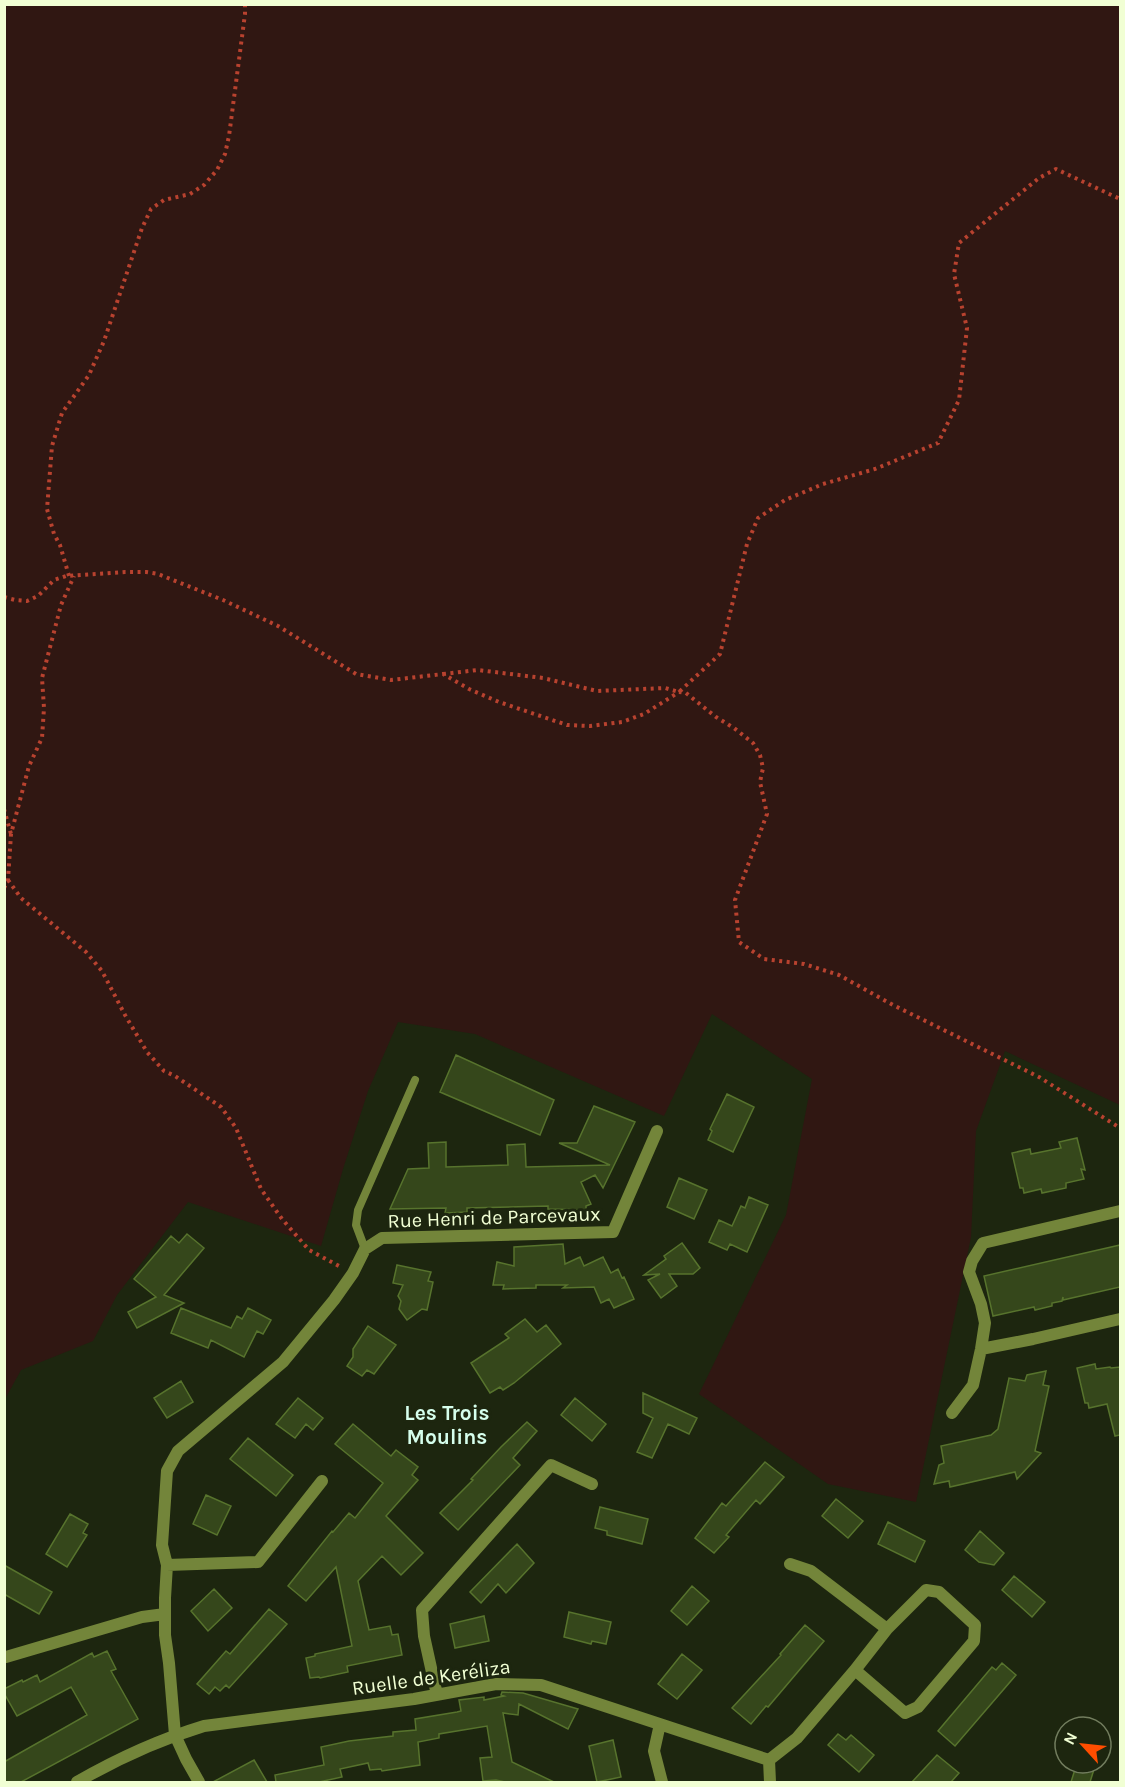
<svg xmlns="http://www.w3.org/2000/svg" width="1125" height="1787" font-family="Karla,sans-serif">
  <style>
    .green { fill: #301712 }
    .building { fill: #35471b; stroke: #57732d; stroke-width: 1.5 }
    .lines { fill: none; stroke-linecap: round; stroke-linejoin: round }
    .path { stroke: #b8422f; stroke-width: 4; stroke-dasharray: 3 4.5; stroke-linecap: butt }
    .lane { stroke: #73853a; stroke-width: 8 }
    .street { stroke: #73853a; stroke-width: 12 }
    .labels { text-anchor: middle; stroke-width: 6; stroke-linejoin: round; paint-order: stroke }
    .street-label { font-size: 20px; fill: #f1ffd4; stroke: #1d260f }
    .neighbourhood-label { font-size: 21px; font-weight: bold; fill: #d6ffed; stroke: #1d260f }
  </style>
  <rect width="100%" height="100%" fill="#1d260f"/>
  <!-- green -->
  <path class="green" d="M5,5H1120V1105L1005,1051L976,1131L971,1237L916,1502L828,1484L699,1394L786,1215L812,1079L712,1014L664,1116L475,1034L398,1022L368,1091L343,1169L321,1246L188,1202L117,1295L93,1341L21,1370L5,1399Z"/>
  <!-- building -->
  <path class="building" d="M456,1055L554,1100L540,1135L440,1092Z
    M727,1094L754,1107L733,1152L708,1140L712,1131L710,1129Z
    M594,1106L635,1122L603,1188L595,1175L581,1182L591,1204L586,1206V1210L548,1209V1206L467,1208V1212L445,1213L446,1208L390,1209L408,1169L429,1168L428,1143L446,1142V1167L508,1165L507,1145L525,1144L526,1167L610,1165L559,1143H577Z
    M1077,1138L1085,1170L1081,1169L1084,1179L1066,1183V1188L1042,1193L1041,1189L1024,1193L1023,1188H1020L1012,1153L1030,1149L1031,1154L1061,1148L1059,1142Z
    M679,1178L707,1190L694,1219L667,1207Z
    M749,1197L768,1205L747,1252L730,1244L727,1250L709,1242L719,1220L732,1226L741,1206L745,1208Z
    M187,1234L204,1248L164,1295L184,1303L137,1328L128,1312L156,1297L134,1279L171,1236L179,1243Z
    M682,1243L700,1268L693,1274H669L677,1286L661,1298L648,1280L660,1274L644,1275L666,1259L664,1256Z
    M563,1244L565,1264L580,1257L584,1266L603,1257L611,1273L618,1269L622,1278L624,1277L634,1299L614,1308L609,1299L601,1303L594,1287L563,1288L567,1285H536V1288L503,1289L504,1285H493L497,1262L514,1266V1247Z
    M1120,1245V1287L1063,1300V1297L1062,1301L1052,1303V1306L1035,1310L1034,1307L993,1316L984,1276Z
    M397,1265L431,1272L428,1281L433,1282L427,1310L422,1309L407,1320L399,1309L401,1301L398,1296L403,1285L393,1283Z
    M181,1308L231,1328L237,1316L242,1319L248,1308L271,1320L263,1334L257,1331L244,1357L211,1340L208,1348L171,1333Z
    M525,1319L537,1332L546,1325L561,1344L514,1383L503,1390L500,1387L490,1393L471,1363L509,1338L505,1334Z
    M368,1326L396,1345L374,1374L367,1370L362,1376L347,1366L353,1357V1349Z
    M1095,1364L1096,1369L1110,1367L1111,1368L1120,1367V1435L1115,1436L1107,1404L1089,1408L1088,1403H1085L1077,1368Z
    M1046,1371L1043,1385L1049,1386L1035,1451L1041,1453L1017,1479L1015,1472L950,1487L949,1481L934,1484L939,1465L944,1463L941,1446L991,1435L998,1429L1009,1378L1025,1381L1027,1375Z
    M181,1381L193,1402L167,1418L154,1398Z
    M643,1393L697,1418L689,1434L668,1424L652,1458L637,1452L653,1418L643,1413Z
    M298,1398L323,1418L313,1430L306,1424L295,1438L276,1424Z
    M575,1398L606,1424L592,1441L561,1415Z
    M527,1422L537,1431L513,1458L520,1465L458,1530L440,1513L473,1480L471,1479L501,1447Z
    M353,1424L391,1456L396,1450L418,1467L412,1475L418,1480L386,1516L423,1553L401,1575L382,1556L358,1581L369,1630L390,1626L392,1635L398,1634L402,1655L347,1666L348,1672L320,1678L319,1677L310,1678L306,1658L315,1656V1654L352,1646L336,1567L306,1601L288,1586L332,1531L333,1532L349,1513L355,1518L383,1483L335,1444Z
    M248,1438L293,1475L276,1496L230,1459Z
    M765,1462L784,1477L760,1504L756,1500L726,1535L729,1537L714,1553L695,1538L722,1503L726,1506Z
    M206,1495L231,1506L217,1535L193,1524Z
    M836,1499L863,1521L848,1538L822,1516Z
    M600,1507L648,1519L642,1544L607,1535V1531L595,1528Z
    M70,1514L88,1524L83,1533L87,1535L67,1567L46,1554Z
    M888,1522L925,1541L915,1562L878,1544Z
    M980,1531L1004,1553L994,1565L979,1562L965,1550Z
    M517,1544L534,1563L506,1593L498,1584L481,1603L470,1592Z
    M4,1565L52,1592L39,1614L4,1594Z
    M1014,1576L1045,1602L1032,1617L1002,1590Z
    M692,1586L709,1601L687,1625L671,1611Z
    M214,1589L232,1608L208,1631L191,1611Z
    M269,1609L287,1624L229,1688L226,1685L220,1691L215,1687L209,1694L197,1684L226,1651L230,1654Z
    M569,1612L611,1622L606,1644L592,1641L591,1644L564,1637Z
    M484,1616L489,1641L455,1648L450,1624Z
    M805,1625L824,1641L768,1707L766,1706L751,1724L732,1708L781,1655L780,1654Z
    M107,1651L116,1669L111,1671L138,1719L21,1782H4V1762L87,1715L71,1687L17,1716L4,1693V1689L22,1680L23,1682L37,1675L40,1682L92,1653L94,1657Z
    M682,1654L702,1670L677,1699L658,1684Z
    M1002,1663L1016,1675L955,1746L938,1731L992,1667L996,1670Z
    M502,1692L523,1693L578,1709L568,1729L519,1704L518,1715L503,1713L512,1762L554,1782H505L496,1780L483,1781L480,1758L492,1757L487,1726L439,1734V1738L418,1742L420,1765L382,1771L381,1769L370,1770L368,1763L340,1769L342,1777L319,1782H276L275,1775L324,1765L321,1747L349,1741L393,1736V1732L416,1730L415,1719L457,1712L461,1711L459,1700L484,1697V1700L504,1696L501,1695Z
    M838,1734L846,1740L851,1735L874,1755L859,1772L828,1745Z
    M613,1740L621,1777L597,1782L589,1746Z
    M937,1755L959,1773L951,1782H912Z
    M254,1760L267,1782H213Z
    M1077,1763H1096L1090,1782H1071Z"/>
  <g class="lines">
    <!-- path -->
    <path class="path" d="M69,576L60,545L54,534L47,509L52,446L62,413L89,375L104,341L142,228L151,209L164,200L190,194L204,185L217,170L225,154L229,136L245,14V4
      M4,597L15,600L27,601L38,596L54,580L66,576L125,572H146L158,574L223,600L278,626L356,674L391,680L443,674L469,689L499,702L567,725L590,726L622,722L644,714L679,692L686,693L716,717L734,728L753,743L760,755L763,768L760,782L767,814L735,900L739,942L764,959L804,964L839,975L893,1005L1039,1077L1120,1128
      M443,674L478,670L543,678L597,691L665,688L679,692L720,654L747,544L758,518L785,500L823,484L875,469L938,443L959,400L967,328L954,274L959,243L1039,178L1056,169L1120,199
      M4,809L11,834
      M8,880L21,898L86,952L102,971L125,1015L147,1052L164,1071L175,1076L221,1107L236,1128L261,1189L282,1219L309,1250L339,1266
      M4,888L8,880L11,834L29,766L42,738L44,708L42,678L61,605L74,576"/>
    <!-- lane -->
    <path class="lane" d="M365,1249L356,1225L358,1210L415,1080"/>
    <!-- street -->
    <path class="street" d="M981,1349L1033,1339L1120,1319
      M952,1413L973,1385L981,1349L985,1323L981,1304L969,1272L972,1261L983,1243L1120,1211
      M790,1564L811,1571L887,1629
      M167,1565L258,1562L322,1481
      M926,1590L939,1592L975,1625L974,1641L918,1707L905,1713L855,1670L887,1629Z
      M6,1657L142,1617L165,1614
      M437,1695L424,1636L422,1610L551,1465L592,1484
      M660,1724L654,1751L662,1782
      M769,1760L797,1738L855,1670
      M769,1760L770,1782
      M77,1782C117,1759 161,1739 204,1726L414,1699L496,1684L541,1685L769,1760
      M199,1782L186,1759L175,1735L169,1663L165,1635V1598L167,1565L162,1545L167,1471L178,1451L283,1362L334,1300L353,1273L365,1249L382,1238L613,1232L657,1131"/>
  </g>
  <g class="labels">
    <!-- street labels -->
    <g class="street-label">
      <text transform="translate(494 1217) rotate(-2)" y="7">Rue Henri de Parcevaux</text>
      <text transform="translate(431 1677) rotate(-8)" y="7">Ruelle de Keréliza</text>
    </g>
    <!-- neighbourhood labels -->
    <g class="neighbourhood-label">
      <text x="447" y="1420">Les Trois<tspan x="447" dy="24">Moulins</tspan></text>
    </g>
  </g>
  <!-- border -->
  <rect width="1125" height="1787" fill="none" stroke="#f1ffd4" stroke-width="12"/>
  <!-- north arrow -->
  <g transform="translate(1083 1745) rotate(297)"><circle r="28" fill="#1d260f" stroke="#727d5e" stroke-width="1.5"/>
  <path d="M0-4.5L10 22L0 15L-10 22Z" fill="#ff4d00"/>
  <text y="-9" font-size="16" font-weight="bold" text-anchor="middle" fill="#f1ffd4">N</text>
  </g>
</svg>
